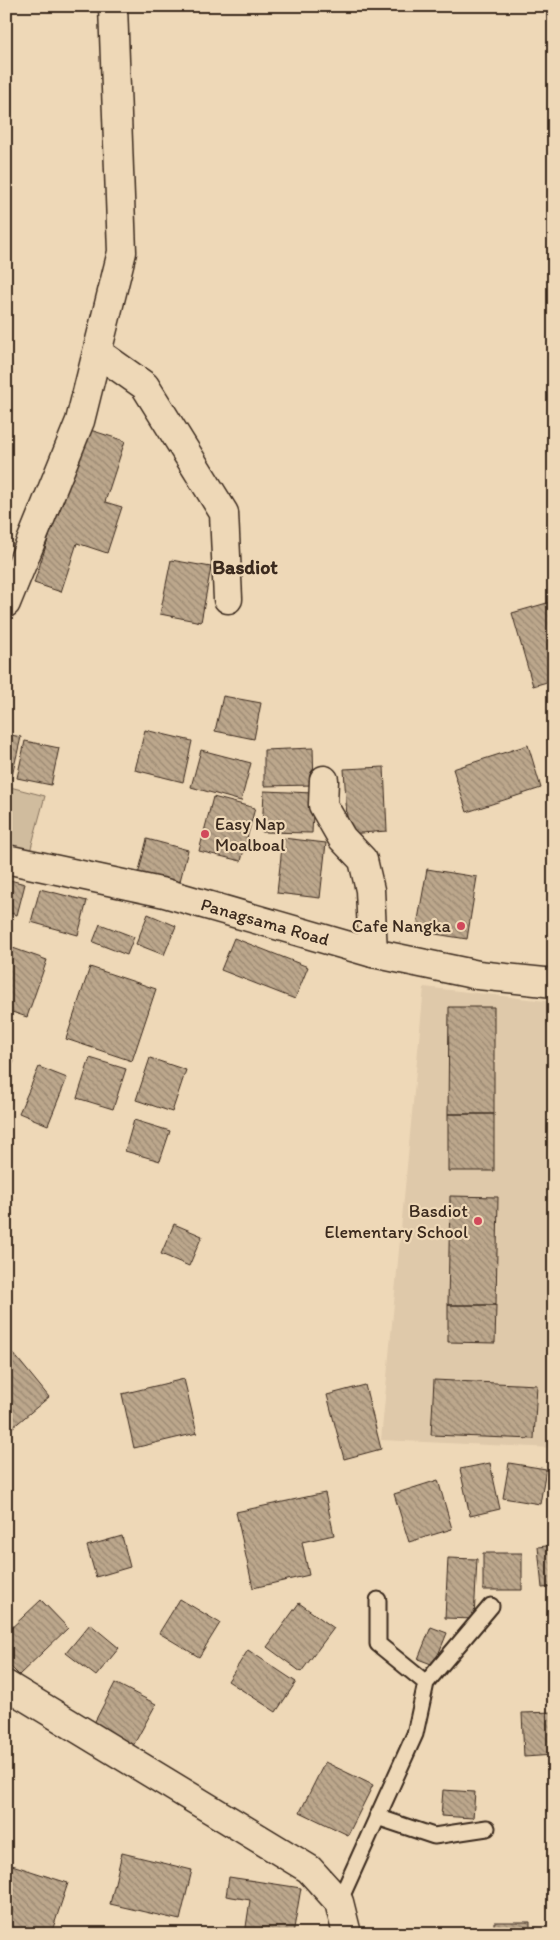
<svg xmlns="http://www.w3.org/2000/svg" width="560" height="1940" font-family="Itim,sans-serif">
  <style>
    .built { fill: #dfc9aa }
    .pitch { fill: #d0bc9e; stroke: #86735e }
    .building { fill: url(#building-back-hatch); stroke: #3b2a1e }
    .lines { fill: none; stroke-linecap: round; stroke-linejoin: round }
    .lane-casing { stroke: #3b2a1e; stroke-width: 19 }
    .street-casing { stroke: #3b2a1e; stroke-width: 31 }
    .secondary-casing { stroke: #3b2a1e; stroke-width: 31 }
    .lane { stroke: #eed8b7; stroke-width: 15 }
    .street { stroke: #eed8b7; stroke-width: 28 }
    .secondary { stroke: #eed8b7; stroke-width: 28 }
    .poi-dot { fill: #d1495b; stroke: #eed8b7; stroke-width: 2 }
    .labels { text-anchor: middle; stroke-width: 4.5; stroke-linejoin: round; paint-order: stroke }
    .poi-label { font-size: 18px; fill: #3b2a1e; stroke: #eed8b7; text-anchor: end }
    .street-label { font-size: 18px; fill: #3b2a1e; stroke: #eed8b7 }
    .quarter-label { font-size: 20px; font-weight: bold; fill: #3b2a1e; stroke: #eed8b7 }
  </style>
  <defs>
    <pattern id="building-back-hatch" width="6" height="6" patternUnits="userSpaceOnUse" patternTransform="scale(1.25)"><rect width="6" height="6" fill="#bca78c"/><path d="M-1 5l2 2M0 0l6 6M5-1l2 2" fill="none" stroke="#9a8872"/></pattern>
  </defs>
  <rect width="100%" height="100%" fill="#eed8b7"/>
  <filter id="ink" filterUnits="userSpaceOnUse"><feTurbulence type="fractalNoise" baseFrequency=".02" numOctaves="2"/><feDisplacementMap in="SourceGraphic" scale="10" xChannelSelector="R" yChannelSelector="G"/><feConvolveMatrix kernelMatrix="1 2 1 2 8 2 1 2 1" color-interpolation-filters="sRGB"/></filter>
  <g filter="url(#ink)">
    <!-- built -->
    <path class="built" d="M424,987L554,1002V1448L381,1440Z"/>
    <!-- pitch -->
    <path class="pitch" d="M6,786L45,796L28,859L6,854Z"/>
    <!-- building -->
    <path class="building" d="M84,428L125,441L105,502L122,507L107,553L77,543L61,592L34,583Z
      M171,560L211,567L201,622L160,614Z
      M554,601V680L533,686L512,613Z
      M223,696L261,703L254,739L215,731Z
      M145,730L192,741L183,782L135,770Z
      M6,734L21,737L11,780L6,779Z
      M25,741L59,748L51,785L17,778Z
      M528,745L541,788L467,812L453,769Z
      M313,748L314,785L264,786V750Z
      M201,750L251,763L241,801L191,787Z
      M384,767L387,831L348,834L344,769Z
      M264,791L314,793L312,833L262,832Z
      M213,797L255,808L241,861L199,851Z
      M283,838L326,843L320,898L277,893Z
      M147,839L188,850L179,885L138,875Z
      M427,869L477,877L467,939L416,931Z
      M6,879L25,884L17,915L6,912Z
      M40,889L87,901L78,935L31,922Z
      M148,914L176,926L164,955L136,944Z
      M100,924L134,937L127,955L93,942Z
      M234,938L308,967L295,999L221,970Z
      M7,946L47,960L27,1017L6,1010Z
      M90,967L156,989L132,1061L66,1039Z
      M449,1007H494V1114H448Z
      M6,1058L14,1061L6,1080Z
      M90,1058L126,1069L113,1109L77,1098Z
      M150,1058L186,1070L172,1112L136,1100Z
      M39,1067L67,1078L48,1125L19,1113Z
      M448,1114H494V1171H448Z
      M134,1120L170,1131L160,1161L125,1151Z
      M450,1196L498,1197L496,1305H448Z
      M174,1224L202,1236L189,1266L161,1254Z
      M448,1305H496L495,1343L448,1342Z
      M13,1353L49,1397L6,1433V1359Z
      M184,1379L197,1433L134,1448L122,1394Z
      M434,1380L537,1385L534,1439L431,1435Z
      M365,1385L381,1449L344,1459L327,1395Z
      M490,1463L500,1509L470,1516L460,1469Z
      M509,1463L546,1469L540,1504L503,1498Z
      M438,1480L452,1529L409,1542L394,1494Z
      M325,1493L334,1535L302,1542L309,1575L253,1588L236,1512Z
      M122,1536L130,1567L96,1577L87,1546Z
      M554,1545V1587L542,1588L538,1547Z
      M483,1553H522V1590H483Z
      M448,1558L477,1559L474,1619L445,1618Z
      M180,1599L220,1623L199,1657L159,1633Z
      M41,1600L68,1628L19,1675L6,1662V1633Z
      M299,1603L334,1628L301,1672L267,1647Z
      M90,1624L119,1648L96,1676L66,1653Z
      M431,1627L447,1633L434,1665L418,1659Z
      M248,1650L296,1682L276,1712L228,1681Z
      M115,1683L156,1704L133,1746L93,1725Z
      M554,1712V1755L524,1757L522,1713Z
      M325,1762L373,1785L348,1835L300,1812Z
      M443,1790L475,1792L473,1818L441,1816Z
      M122,1853L192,1870L180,1920L110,1904Z
      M12,1865L68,1883L51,1934H15L6,1931V1883Z
      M229,1877L301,1888L293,1934H245L250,1900L226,1896Z
      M494,1922H530V1934H494Z"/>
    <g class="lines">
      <!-- lane casing -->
      <g class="lane-casing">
        <path id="lane" d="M378,1600V1644L426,1683
          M377,1817L434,1836L487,1828
          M339,1902L415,1734L426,1683L491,1606"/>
      </g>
      <!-- street casing -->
      <g class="street-casing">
        <path id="street" d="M97,352L145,386L224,513L228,599
          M6,603L80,421L122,252L113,6
          M324,780L323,805L342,838L363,860L370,890L373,953
          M6,1685L309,1869L339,1902L347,1934"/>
      </g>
      <!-- secondary casing -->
      <g class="secondary-casing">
        <path id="secondary" d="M6,859L165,893L373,953L478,975L554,983"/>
      </g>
      <!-- lane -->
      <use href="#lane" class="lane"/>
      <!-- street -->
      <use href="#street" class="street"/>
      <!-- secondary -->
      <use href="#secondary" class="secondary"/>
    </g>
  </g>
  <!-- markers -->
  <g class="poi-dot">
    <circle cx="205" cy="834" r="5"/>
    <circle cx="461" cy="926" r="5"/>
    <circle cx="478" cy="1221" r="5"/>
  </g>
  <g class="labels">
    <!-- poi labels -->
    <g class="poi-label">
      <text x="215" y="830" text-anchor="start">Easy Nap<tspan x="215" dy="21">Moalboal</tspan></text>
      <text x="451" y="932">Cafe Nangka</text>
      <text x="468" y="1217">Basdiot<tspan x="468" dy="21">Elementary School</tspan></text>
    </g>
    <!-- street labels -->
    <g class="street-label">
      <text transform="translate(265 922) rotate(16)" y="6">Panagsama Road</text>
    </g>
    <!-- quarter labels -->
    <g class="quarter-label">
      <text x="245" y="574">Basdiot</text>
    </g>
  </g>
  <!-- margin -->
  <rect width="560" height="1940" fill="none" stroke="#eed8b7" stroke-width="25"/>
  <rect x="12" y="12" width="535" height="1915" fill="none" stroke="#3b2a1e" stroke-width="2" filter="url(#ink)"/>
</svg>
